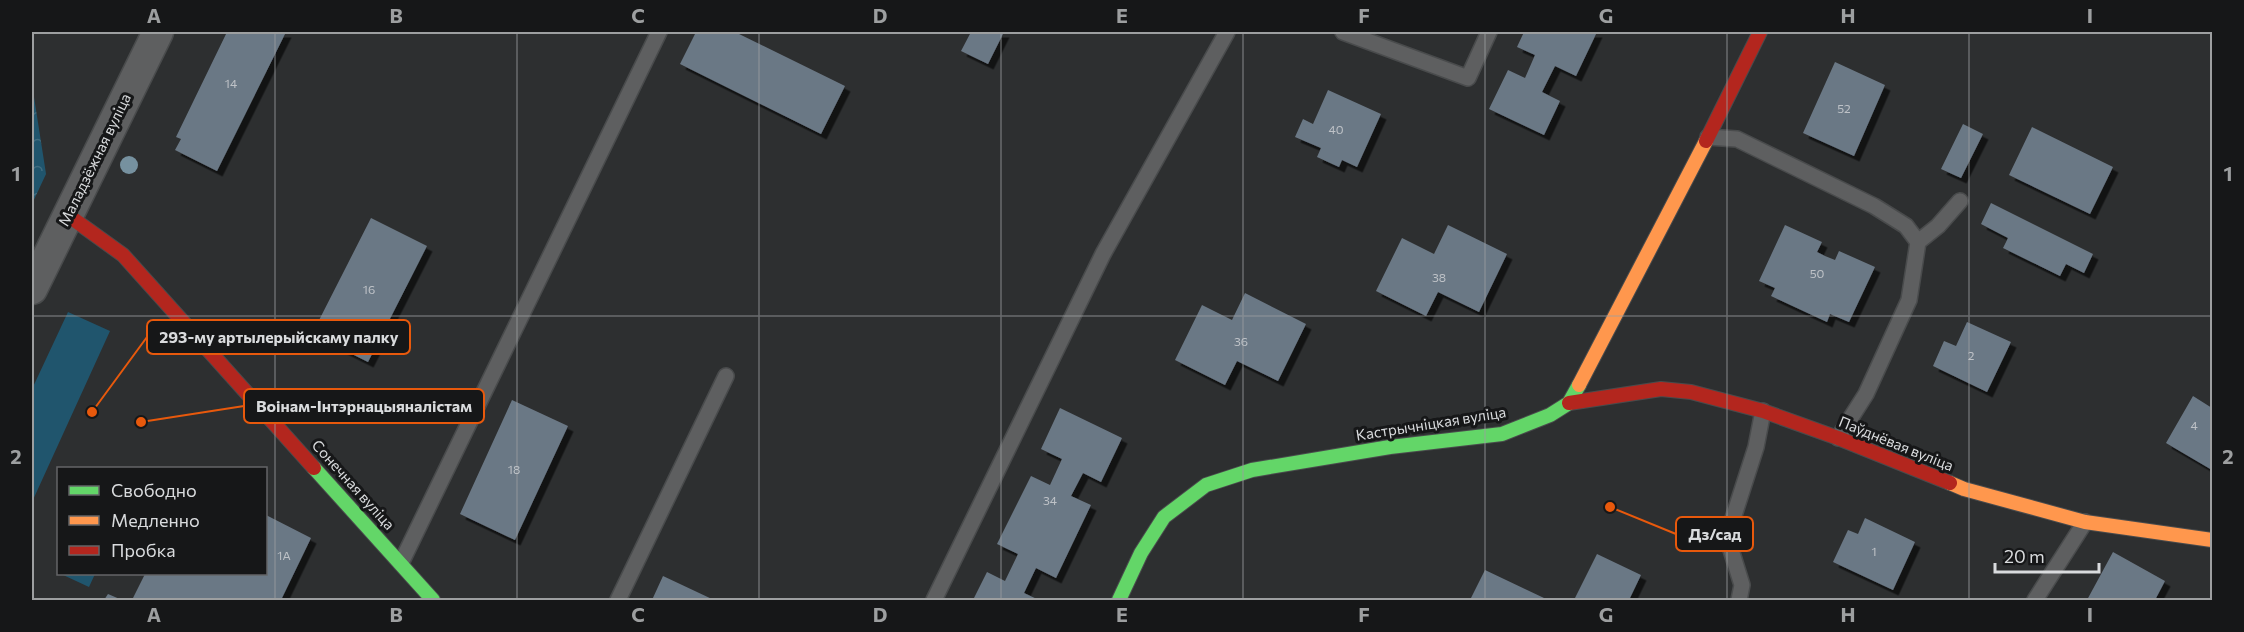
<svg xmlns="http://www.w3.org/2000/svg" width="2244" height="632" font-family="Commissioner,sans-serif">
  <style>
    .green { fill: #20556d }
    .forest { fill: url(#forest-crowns) }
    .building { fill: #6b7885; filter: url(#shadow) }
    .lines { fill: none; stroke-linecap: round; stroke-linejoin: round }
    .lane-casing { stroke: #494b4c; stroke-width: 18 }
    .street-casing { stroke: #494b4c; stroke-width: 33 }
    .fast-casing { stroke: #494b4c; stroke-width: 16 }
    .slow-casing { stroke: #494b4c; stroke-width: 16 }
    .jam-casing { stroke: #494b4c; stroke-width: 16 }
    .lane { stroke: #5e5f60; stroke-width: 15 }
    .street { stroke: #5e5f60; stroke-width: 30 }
    .fast { stroke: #63d668; stroke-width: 14 }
    .slow { stroke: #ff974d; stroke-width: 14 }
    .jam { stroke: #b3261e; stroke-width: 14 }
    .tree { fill: #76919f }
    .grid { fill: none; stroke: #9d9fa0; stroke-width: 1.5; stroke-opacity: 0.55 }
    .labels { text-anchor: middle; stroke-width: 6; stroke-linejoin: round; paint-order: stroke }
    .number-label { font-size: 12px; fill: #bec2c7 }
    .street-label { font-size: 15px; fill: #d9dbdd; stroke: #161718 }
    .leader { fill: none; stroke: #e8590c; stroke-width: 2 }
    .callout-dot { fill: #e8590c; stroke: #161718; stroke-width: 2 }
    .callout { fill: #161718; stroke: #e8590c; stroke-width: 2 }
    .callout-label { font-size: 16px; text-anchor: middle; font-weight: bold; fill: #d9dbdd }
    .neatline { fill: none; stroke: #9d9fa0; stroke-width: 2 }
    .grid-label { font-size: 20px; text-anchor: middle; font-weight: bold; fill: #9d9fa0 }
  </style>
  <defs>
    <pattern id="forest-crowns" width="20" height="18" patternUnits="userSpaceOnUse" patternTransform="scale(1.5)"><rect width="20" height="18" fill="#20556d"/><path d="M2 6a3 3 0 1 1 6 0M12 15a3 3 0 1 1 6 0" fill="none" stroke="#406d81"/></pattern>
    <filter id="shadow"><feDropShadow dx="5.5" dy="5.5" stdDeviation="0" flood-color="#0009"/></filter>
  </defs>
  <rect width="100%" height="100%" fill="#2d2f30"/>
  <!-- green -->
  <path class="green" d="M68,312L110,331L32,502V389Z
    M61,574H95L89,587Z"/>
  <!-- forest -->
  <path class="forest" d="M32,95L34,97L46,174L32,204Z"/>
  <!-- building -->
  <path class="building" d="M227,32H286L217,171L175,150L181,139L176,137Z
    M696,32H735L845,86L821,134L680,64Z
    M971,32H1004L988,64L961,51Z
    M1524,32H1597L1576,76L1555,66L1542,92L1560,101L1544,135L1489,109L1508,70L1525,78L1535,55L1517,47Z
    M1835,62L1885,85L1854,156L1803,133Z
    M1328,90L1381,114L1357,167L1342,160L1339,167L1317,157L1321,148L1295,137L1303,119L1313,124Z
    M1963,124L1983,134L1961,178L1941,169Z
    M2032,127L2113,167L2090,214L2009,175Z
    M1991,203L2093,254L2084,273L2066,264L2060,276L2003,248L2008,238L1981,224Z
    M371,218L427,246L368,362L312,334Z
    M1448,225L1507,254L1479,312L1438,292L1426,316L1376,291L1402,238L1434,254Z
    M1785,225L1822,242L1817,252L1825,256L1835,260L1839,251L1875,267L1849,322L1830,314L1827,322L1771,296L1775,288L1759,281Z
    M1245,293L1306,324L1278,381L1237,361L1225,385L1175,360L1202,305L1232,320Z
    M1967,322L2011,342L1987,392L1933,366L1944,341L1956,346Z
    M2193,396L2212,408V470L2166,443Z
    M512,400L568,426L515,540L460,514Z
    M1060,408L1122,438L1101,482L1083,473L1071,496L1091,505L1056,578L1036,568L1024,593L1039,600H973L987,572L1005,581L1018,554L997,544L1031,476L1050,485L1062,459L1041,449Z
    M266,515L311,538L281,600H132L145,574H266Z
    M1865,518L1915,542L1893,590L1833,562L1848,530L1858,534Z
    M2113,552L2165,581L2155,600H2087Z
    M1597,554L1641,575L1629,600H1574Z
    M1485,570L1544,598L1543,600H1470Z
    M663,576L714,600H652Z
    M108,594L122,600H104Z"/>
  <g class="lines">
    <!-- lane casing -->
    <g class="lane-casing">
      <path id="lane" d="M1343,32L1468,78L1489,32
        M1708,137L1737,139L1874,206L1906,226L1918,242L1909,300L1866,394L1838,438
        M1918,242L1938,226L1960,201
        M401,563L659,32
        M618,600L726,376
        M934,600L1103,254L1227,32
        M1739,600L1742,585L1727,537L1756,447L1763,411
        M2035,600L2085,522"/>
    </g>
    <!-- street casing -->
    <g class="street-casing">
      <path id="street" d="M32,289L158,32"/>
    </g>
    <!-- fast casing -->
    <g class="fast-casing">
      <path id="fast" d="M314,468L433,600
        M1119,600L1141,553L1164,517L1206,485L1252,470L1390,447L1502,434L1550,415L1569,403L1579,385"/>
    </g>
    <!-- slow casing -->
    <g class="slow-casing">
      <path id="slow" d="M1579,385L1706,141
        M1950,483L1964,489L2085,522L2212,540"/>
    </g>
    <!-- jam casing -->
    <g class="jam-casing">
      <path id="jam" d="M1706,141L1760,32
        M69,216L123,255L314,468
        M1569,403L1661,389L1691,392L1763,411L1838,438L1950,483"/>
    </g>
    <!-- lane -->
    <use href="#lane" class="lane"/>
    <!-- street -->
    <use href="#street" class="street"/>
    <!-- fast -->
    <use href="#fast" class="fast"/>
    <!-- slow -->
    <use href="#slow" class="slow"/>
    <!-- jam -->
    <use href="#jam" class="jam"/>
  </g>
  <!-- trees -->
  <circle class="tree" cx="129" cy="165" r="9"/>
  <!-- grid -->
  <path class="grid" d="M275,32V600M517,32V600M759,32V600M1001,32V600M1243,32V600M1485,32V600M1727,32V600M1969,32V600M32,316H2212"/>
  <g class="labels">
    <!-- number labels -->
    <g class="number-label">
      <text x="231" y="88">14</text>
      <text x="1844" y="113">52</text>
      <text x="1336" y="134">40</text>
      <text x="1817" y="278">50</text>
      <text x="1439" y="282">38</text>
      <text x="369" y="294">16</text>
      <text x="1241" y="346">36</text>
      <text x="1971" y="360">2</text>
      <text x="2194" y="430">4</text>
      <text x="514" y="474">18</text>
      <text x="1050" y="505">34</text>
      <text x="1874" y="556">1</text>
      <text x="284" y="560">1А</text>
    </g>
    <!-- street labels -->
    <g class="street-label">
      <text transform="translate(95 160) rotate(-64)" y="5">Маладзёжная вуліца</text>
      <text transform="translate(1431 424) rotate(-9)" y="5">Кастрычніцкая вуліца</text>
      <text transform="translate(1896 444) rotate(22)" y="5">Паўднёвая вуліца</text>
      <text transform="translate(353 485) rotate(48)" y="5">Сонечная вуліца</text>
    </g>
  </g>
  <!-- callouts -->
  <path class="leader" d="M92 412L147 337M141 422L244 406M1610 507L1676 534"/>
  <g class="callout-dot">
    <circle cx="92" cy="412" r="6"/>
    <circle cx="141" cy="422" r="6"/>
    <circle cx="1610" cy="507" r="6"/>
  </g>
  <g class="callout">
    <rect x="147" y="320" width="263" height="34" rx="6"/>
    <rect x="244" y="389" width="240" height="34" rx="6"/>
    <rect x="1676" y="517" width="77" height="34" rx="6"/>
  </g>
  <g class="callout-label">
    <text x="279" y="343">293-му артылерыйскаму палку</text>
    <text x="364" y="412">Воінам-Інтэрнацыяналістам</text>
    <text x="1715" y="540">Дз/сад</text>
  </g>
  <!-- border -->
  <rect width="2244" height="632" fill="none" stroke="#161718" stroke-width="66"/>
  <!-- legend -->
  <rect x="57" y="467" width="210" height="108" fill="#161718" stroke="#646567" stroke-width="1.5"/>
  <rect x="69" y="486" width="30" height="9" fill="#63d668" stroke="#646567" stroke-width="1.5"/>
  <text x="111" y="497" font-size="18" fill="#d9dbdd">Свободно</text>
  <rect x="69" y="516" width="30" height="9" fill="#ff974d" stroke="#646567" stroke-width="1.5"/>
  <text x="111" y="527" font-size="18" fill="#d9dbdd">Медленно</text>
  <rect x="69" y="546" width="30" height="9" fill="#b3261e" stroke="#646567" stroke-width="1.5"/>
  <text x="111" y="557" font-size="18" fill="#d9dbdd">Пробка</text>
  <!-- scale -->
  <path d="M1995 563v9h104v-9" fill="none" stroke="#d9dbdd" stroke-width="3"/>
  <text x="2004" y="563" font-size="18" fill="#d9dbdd" stroke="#161718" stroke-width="4.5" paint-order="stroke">20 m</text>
  <rect x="33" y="33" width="2178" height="566" class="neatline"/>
  <g class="grid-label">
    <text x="154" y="23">A</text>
    <text x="396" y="23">B</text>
    <text x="638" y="23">C</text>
    <text x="880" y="23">D</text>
    <text x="1122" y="23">E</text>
    <text x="1364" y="23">F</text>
    <text x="1606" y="23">G</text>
    <text x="1848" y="23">H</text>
    <text x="2090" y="23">I</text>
    <text x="16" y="181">1</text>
    <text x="2228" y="181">1</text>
    <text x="16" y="464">2</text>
    <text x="2228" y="464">2</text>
    <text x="154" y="622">A</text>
    <text x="396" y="622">B</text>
    <text x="638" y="622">C</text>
    <text x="880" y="622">D</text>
    <text x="1122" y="622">E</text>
    <text x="1364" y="622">F</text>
    <text x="1606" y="622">G</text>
    <text x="1848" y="622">H</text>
    <text x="2090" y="622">I</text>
  </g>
</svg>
